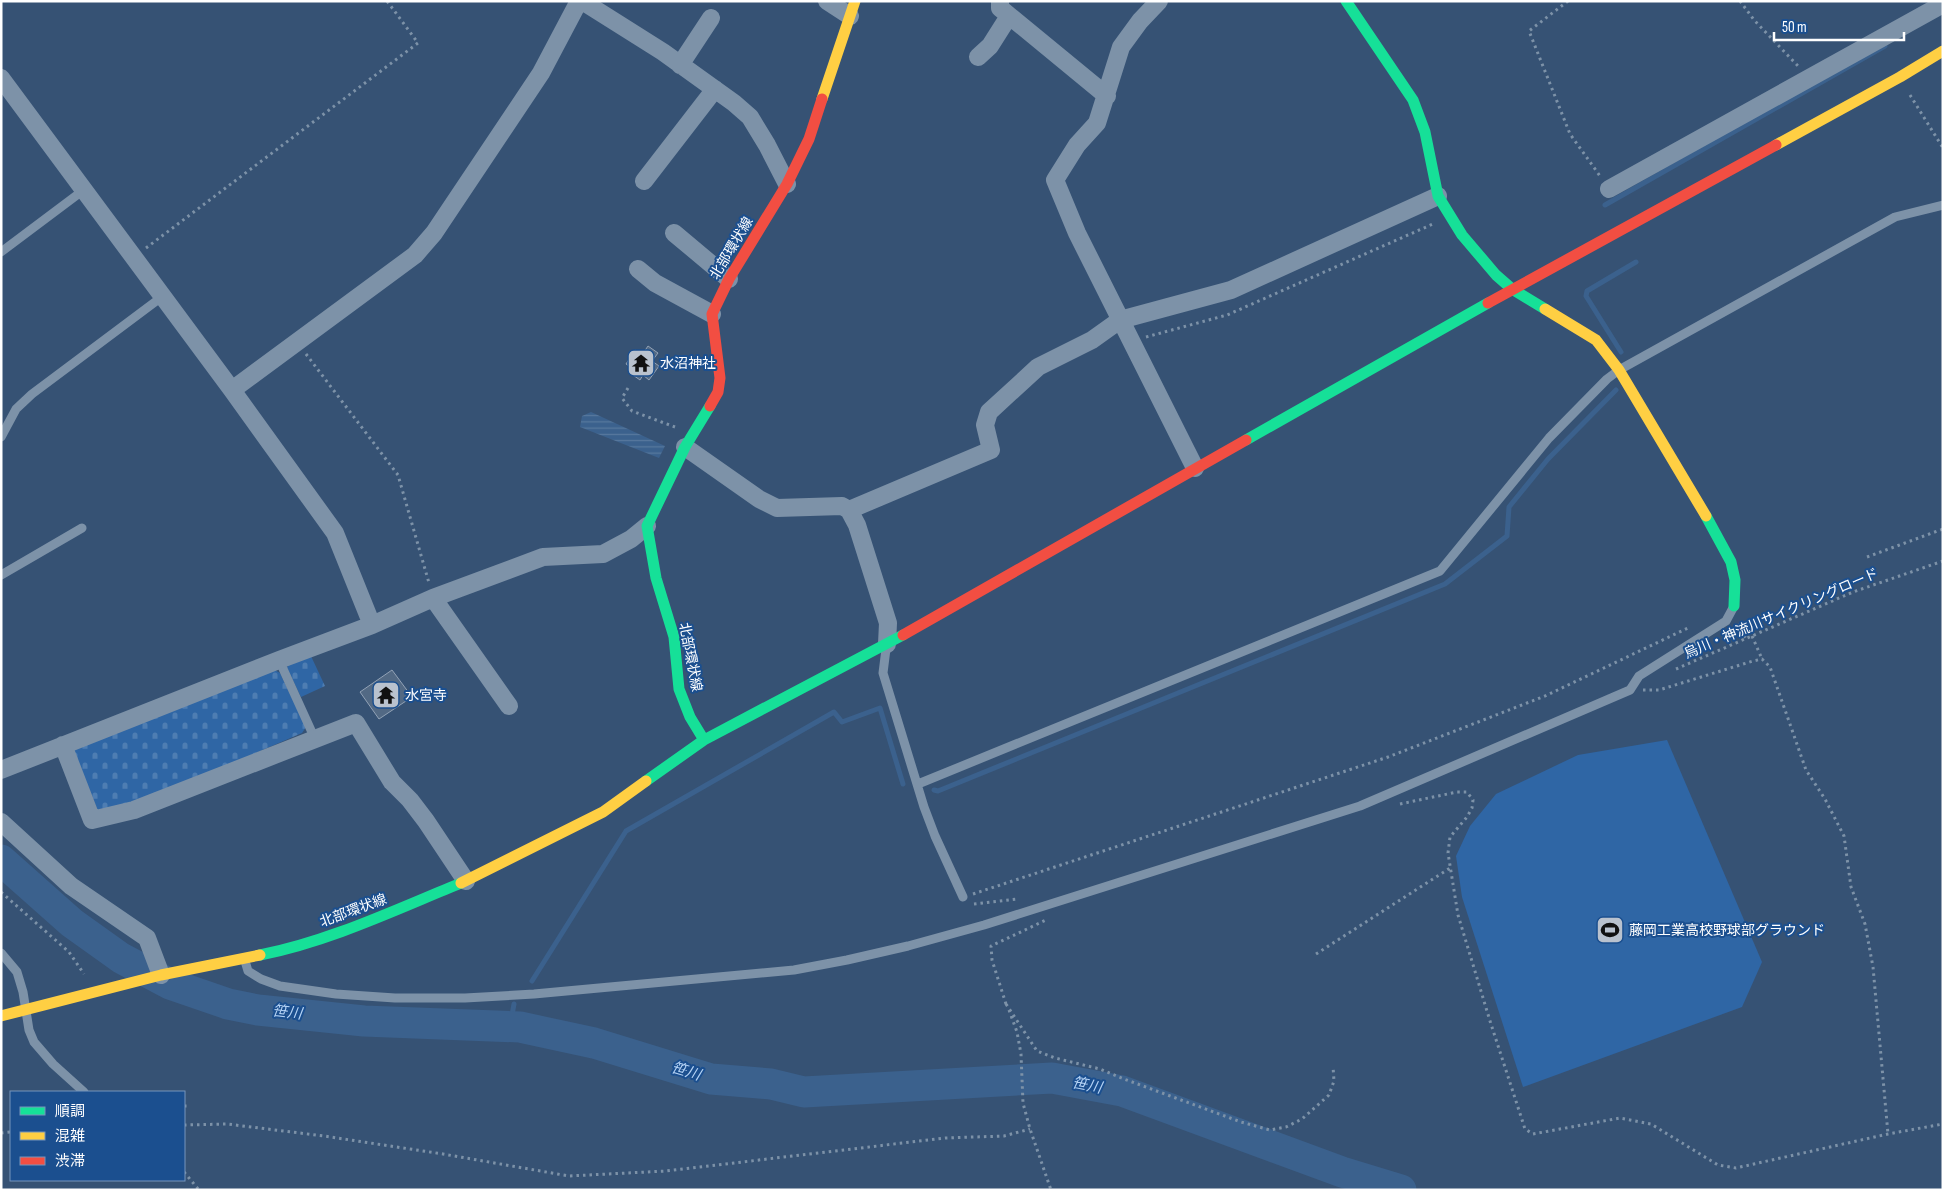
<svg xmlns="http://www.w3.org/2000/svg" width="1944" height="1191" font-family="'Sofia Sans Condensed','Noto Sans JP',sans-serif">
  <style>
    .cemetery { fill: url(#cemetery-stones) }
    .pitch { fill: #2f66a5 }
    .water { fill: url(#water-rules) }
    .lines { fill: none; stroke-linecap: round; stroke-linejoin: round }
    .stream { stroke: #3b618d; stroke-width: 5 }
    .river { stroke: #3b618d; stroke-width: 31 }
    .building { fill: #526984; stroke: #92a2b6 }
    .path { stroke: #7d92a8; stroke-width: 3; stroke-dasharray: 2.5 4; stroke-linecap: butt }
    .lane { stroke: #7d92a8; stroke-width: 9 }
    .street { stroke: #7d92a8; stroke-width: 18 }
    .fast { stroke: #16e098; stroke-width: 11 }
    .slow { stroke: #ffcf43; stroke-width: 11 }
    .jam { stroke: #f24e42; stroke-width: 11 }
    .labels { text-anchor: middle; stroke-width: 4; stroke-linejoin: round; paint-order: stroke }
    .street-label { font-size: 14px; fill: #fff; stroke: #1b4f8f }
    .poi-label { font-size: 14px; fill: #fff; stroke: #1b4f8f; text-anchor: start }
    .water-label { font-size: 15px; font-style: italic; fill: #b5d3f5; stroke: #1b4f8f }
  </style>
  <defs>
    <pattern id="cemetery-stones" width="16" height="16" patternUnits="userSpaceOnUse" patternTransform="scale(1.25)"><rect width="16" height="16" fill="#2f66a5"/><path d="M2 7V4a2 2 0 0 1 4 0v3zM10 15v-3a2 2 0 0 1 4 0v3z" fill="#4e7db2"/></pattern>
    <pattern id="water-rules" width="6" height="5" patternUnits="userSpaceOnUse" patternTransform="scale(1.25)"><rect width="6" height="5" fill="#3b618d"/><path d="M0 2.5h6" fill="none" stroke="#58799e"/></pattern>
  </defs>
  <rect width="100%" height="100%" fill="#365274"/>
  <!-- cemetery -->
  <path class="cemetery" d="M310,654L325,686L301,697L287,668L290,660Z
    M271,668L280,673L306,727L302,733L212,772L113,811H98L72,747Z"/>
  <!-- pitch -->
  <path class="pitch" d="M1667,740L1762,962L1742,1007L1523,1087L1462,897L1456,856L1470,826L1496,794L1578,755Z"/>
  <!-- water -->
  <path class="water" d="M591,412L665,446L659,458L580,427L582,416Z"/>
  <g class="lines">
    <!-- stream -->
    <path class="stream" d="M1605,205L1885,46
      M1621,352L1586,296L1587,291L1636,262
      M934,790L938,791L1445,584L1507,536L1509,507L1548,459L1616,390
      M532,981L626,831L834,712L842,722L880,708L903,784
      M510,1026L514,1004"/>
    <!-- river -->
    <path class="river" d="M1,860L72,923L121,958L170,984L228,1004L258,1010L364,1021L520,1027L594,1043L711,1079L771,1084L804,1092L1052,1078L1122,1091L1342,1172L1401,1190"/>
  </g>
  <!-- building -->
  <path class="building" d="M648,346L658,353L652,361L659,366L649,380L643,375L640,380L630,373L633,369L626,364L635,350L642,355Z
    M392,670L412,697L379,719L360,692Z"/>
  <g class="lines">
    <!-- path -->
    <path class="path" d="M1568,1L1529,31L1570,134L1600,176
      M1740,1L1754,20L1798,66
      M1910,95L1943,148
      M146,248L418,43L387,1
      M1146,337L1227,315L1433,224
      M306,354L398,475L429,583
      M628,388L622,398L632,411L675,427
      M1867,557L1943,529
      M1738,624L1746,639
      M1752,636L1762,659
      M1676,669L1853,592L1943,561
      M1643,690H1659L1753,661L1762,659L1770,667L1806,770L1825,799L1844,836L1851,887L1865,924L1873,967L1888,1134
      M1400,804L1457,792H1467L1473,800L1472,808L1467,817L1450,837L1448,853L1458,915L1490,1021L1525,1129L1533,1134L1620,1118L1651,1124L1718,1165L1736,1168L1888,1134L1943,1124
      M1,892L69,952L84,974
      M973,894L1388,757L1545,696L1690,627
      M974,904L1017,899
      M1316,954L1450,868
      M1006,1004L1037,1051L1055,1058L1100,1069L1124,1079L1241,1122L1270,1130L1286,1127L1302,1119L1329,1095L1334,1081L1333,1066
      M1006,1004L992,960L991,946L1046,920
      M1009,1010L1017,1032L1021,1054L1023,1103L1030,1129L1051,1190
      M184,1106H187
      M184,1125L227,1124L324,1136L443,1154L569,1176L666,1171L945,1138L1004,1136L1030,1129
      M1,1133L11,1132
      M184,1172L199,1190"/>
    <!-- lane -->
    <path class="lane" d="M1,252L85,189
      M1,437L16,409L32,394L163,296
      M1,575L82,528
      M886,649L883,673L924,807L935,836L963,897
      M279,660L315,739
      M918,784L1440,571L1549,438L1607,379L1619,370L1895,217L1943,205
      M1,953L17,972L23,992L29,1030L34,1042L53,1064L84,1092
      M245,961L248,971L261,979L280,986L336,994L395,998H465L534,994L794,970L847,960L908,946L984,925L1360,806L1630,690L1639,676L1726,621L1733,608"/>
    <!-- street -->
    <path class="street" d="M582,1L663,52L734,103L750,117L767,145L787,184
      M827,1L850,16
      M1000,1V8L1107,96
      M1159,1L1140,21L1121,47L1097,123L1077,145L1055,180L1077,233L1195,468
      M978,57L990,46L1009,16
      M680,65L711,18
      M1,78L232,390L335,533L372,625
      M644,181L715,89
      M1609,189L1943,4
      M674,233L729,279
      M638,269L655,283L712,314
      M232,390L415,255L434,233L541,73L579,1
      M685,447L759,499L777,508L842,506L849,510L857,525L888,623L887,644
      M849,510L991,450L985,425L989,412L1038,367L1092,340L1120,320L1231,290L1438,196
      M433,598L509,706
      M63,745L92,820L134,810L356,723L392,782L410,800L426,821L466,881
      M1,770L279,660L372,625L433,598L543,557L603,554L631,539L647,526
      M1,822L71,886L147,938L161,975"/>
    <!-- fast -->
    <path class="fast" d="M1346,1L1413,100L1425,132L1438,196L1462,235L1496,275L1512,289L1545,309
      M1246,440L1488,303
      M1706,516L1731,562L1735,580L1734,606
      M704,740L690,717L679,689L674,637L656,578L647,526L685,447L710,406
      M646,781L704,740L903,635
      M260,955C328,942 397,909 461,883"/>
    <!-- slow -->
    <path class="slow" d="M822,99L855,1
      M1776,145L1900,77L1943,51
      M1545,309L1596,340L1619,370L1706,516
      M461,883L603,812L646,781
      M1,1016L161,975L260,955"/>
    <!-- jam -->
    <path class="jam" d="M1488,303L1776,145
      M710,406L718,392L720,378L712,314L729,279L787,184L809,139L822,99
      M903,635L1246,440"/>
  </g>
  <!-- icons -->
  <defs>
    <g id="temple-square" transform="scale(1.4375)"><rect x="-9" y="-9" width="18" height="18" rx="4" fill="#b9c2ce" stroke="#1b4f8f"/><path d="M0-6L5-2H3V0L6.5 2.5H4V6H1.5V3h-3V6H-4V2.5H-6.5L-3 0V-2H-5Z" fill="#111"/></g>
    <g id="stadium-square" transform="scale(1.4375)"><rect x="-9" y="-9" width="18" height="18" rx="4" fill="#b9c2ce" stroke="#1b4f8f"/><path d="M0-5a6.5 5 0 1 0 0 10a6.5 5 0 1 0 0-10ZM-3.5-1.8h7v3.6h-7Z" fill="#111"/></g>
  </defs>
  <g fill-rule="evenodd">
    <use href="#temple-square" x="641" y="363"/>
    <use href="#temple-square" x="386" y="695"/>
    <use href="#stadium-square" x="1610" y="930"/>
  </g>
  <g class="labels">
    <!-- street labels -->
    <g class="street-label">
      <text transform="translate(731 248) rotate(-59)" y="5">北部環状線</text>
      <text transform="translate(1781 613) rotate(-23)" y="5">烏川・神流川サイクリングロード</text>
      <text transform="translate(691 657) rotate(79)" y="5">北部環状線</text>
      <text transform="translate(353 910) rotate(-20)" y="5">北部環状線</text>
    </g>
    <!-- poi labels -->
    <g class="poi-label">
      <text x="660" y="368">水沼神社</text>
      <text x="405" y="700">水宮寺</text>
      <text x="1629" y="935">藤岡工業高校野球部グラウンド</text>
    </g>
    <!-- water labels -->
    <g class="water-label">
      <text transform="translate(287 1012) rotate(7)" y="5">笹川</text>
      <text transform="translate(686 1071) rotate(17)" y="5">笹川</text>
      <text transform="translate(1087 1085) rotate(11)" y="5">笹川</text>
    </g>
  </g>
  <!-- border -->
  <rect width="1944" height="1191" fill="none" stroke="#ffffff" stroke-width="5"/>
  <!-- legend -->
  <rect x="10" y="1091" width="175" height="90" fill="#1b4f8f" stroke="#7695bc"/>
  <rect x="20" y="1107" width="25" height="8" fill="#16e098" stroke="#7695bc"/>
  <text x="55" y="1116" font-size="15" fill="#ffffff">順調</text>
  <rect x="20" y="1132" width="25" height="8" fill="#ffcf43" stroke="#7695bc"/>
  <text x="55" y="1141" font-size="15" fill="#ffffff">混雑</text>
  <rect x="20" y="1157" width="25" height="8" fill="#f24e42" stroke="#7695bc"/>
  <text x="55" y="1166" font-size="15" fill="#ffffff">渋滞</text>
  <!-- scale -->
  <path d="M1774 32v8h130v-8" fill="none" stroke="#ffffff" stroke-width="2.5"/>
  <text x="1782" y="32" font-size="15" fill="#ffffff" stroke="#1b4f8f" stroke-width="4" paint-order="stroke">50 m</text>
</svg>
